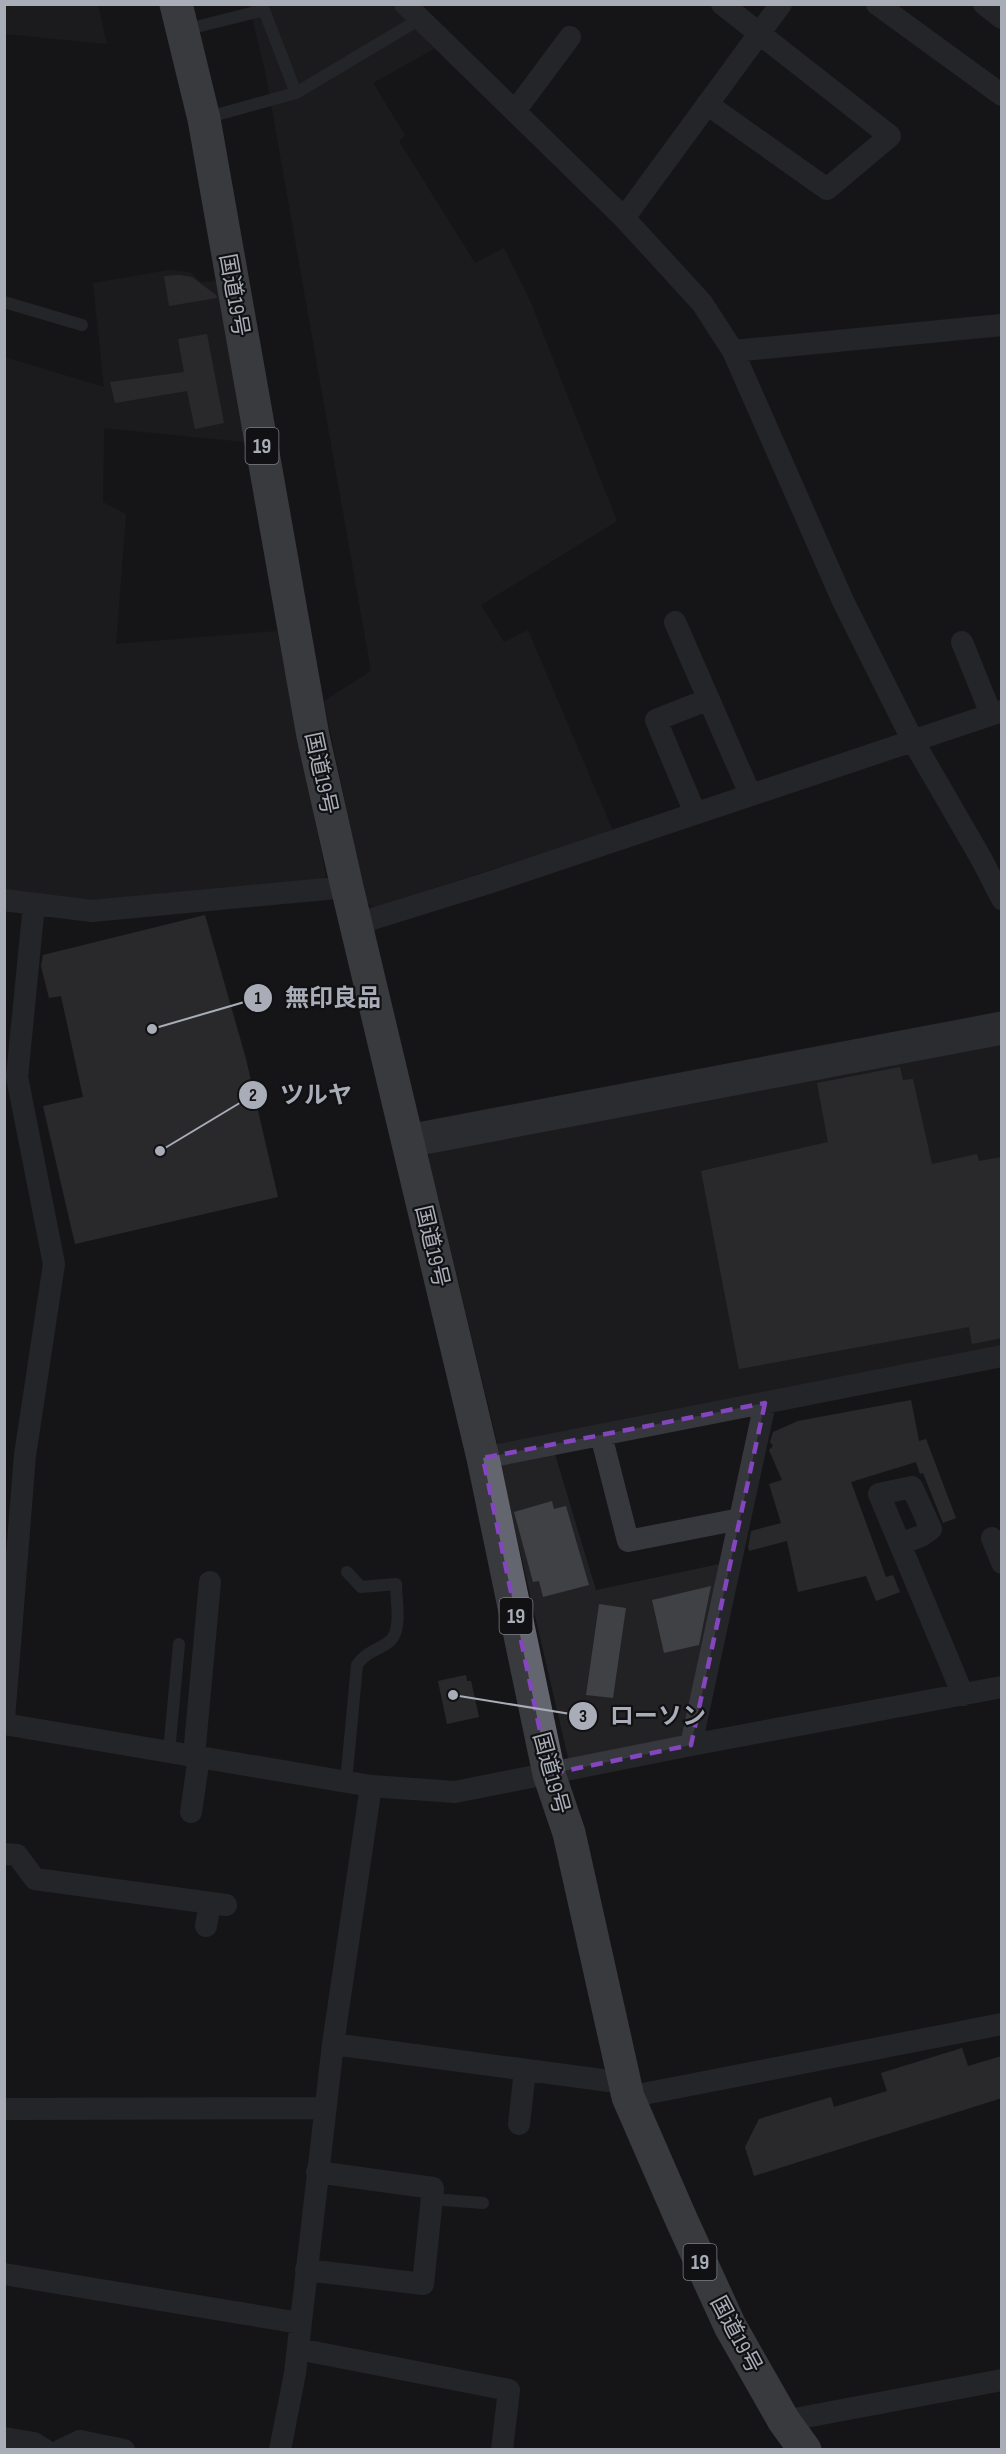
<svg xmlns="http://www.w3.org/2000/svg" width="1006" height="2454" font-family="'Sofia Sans Condensed','Noto Sans JP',sans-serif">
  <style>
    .built { fill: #222225 }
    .building { fill: #404145 }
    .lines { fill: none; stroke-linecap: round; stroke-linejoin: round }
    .lane { stroke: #37383d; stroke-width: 12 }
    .street { stroke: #37383d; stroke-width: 22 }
    .secondary { stroke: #45474d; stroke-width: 33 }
    .highway { stroke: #63666e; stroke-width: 33 }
    .marked { fill: none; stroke: #8446be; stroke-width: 4.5; stroke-dasharray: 12 8; stroke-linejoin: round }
    .labels { text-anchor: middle; stroke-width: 4.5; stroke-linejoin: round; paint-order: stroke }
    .shield { fill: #111113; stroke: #7b7e86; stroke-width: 1.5 }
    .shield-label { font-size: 21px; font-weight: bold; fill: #a8adb8 }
    .street-label { font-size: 22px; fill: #a8adb8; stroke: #111113 }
    .leader { fill: none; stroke: #a8adb8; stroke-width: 2 }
    .callout-dot { fill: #a8adb8; stroke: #111113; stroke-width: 2 }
    .mark-label { font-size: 18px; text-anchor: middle; font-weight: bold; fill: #111 }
    .callout-label { font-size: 24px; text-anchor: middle; font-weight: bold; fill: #a8adb8; stroke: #111113; stroke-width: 4.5; stroke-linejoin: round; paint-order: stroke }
  </style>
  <rect width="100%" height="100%" fill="#161618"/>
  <!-- built -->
  <path class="built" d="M4,5H98L107,44L5,34Z
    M249,5H392L437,47L373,83L405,135L399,141L475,263L504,248L531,303L617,521L481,605L504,642L528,630L613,831L374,907L366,903L324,701L371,671L266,75Z
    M169,270L190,272L201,282L218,281L245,442L104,428L103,502L126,514L116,644L277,631L326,876L320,880L105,903L5,890L4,357L104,387L93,283Z
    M1001,1042V1353L498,1445L428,1157L434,1149Z
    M554,1451L596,1590L724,1563L683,1741L569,1762L500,1465Z"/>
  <!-- building -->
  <path class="building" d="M179,275L192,277L216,295L217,298L169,306L164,276Z
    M207,334L224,423L195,429L187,391L115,403L110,382L184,372L178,339Z
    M205,915L246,1059L278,1197L75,1244L43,1106L83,1097L61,996L49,998L41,966L43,955Z
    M900,1067L903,1080L913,1079L932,1164L977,1154L979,1161L1002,1157V1338L972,1344L969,1327L739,1369L701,1171L828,1142L817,1083Z
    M911,1400L919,1441L926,1439L956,1518L943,1523L923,1473L920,1474L916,1462L851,1482L886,1577L893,1575L900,1592L876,1601L866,1576L798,1592L787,1541L749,1551L748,1547L751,1531L781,1523L769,1484L782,1480L769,1450L773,1446L770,1442L773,1432L798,1421Z
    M552,1501L554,1509L566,1506L589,1585L543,1597L539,1581L533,1582L514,1512Z
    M711,1586L699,1645L664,1653L652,1600Z
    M599,1604L626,1608L613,1698L586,1695Z
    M466,1675L467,1681H471L479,1717L447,1724L438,1681Z
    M962,2048L968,2066L1002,2056V2098L754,2176L745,2147L759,2119L831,2097L834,2107L887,2091L881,2073Z"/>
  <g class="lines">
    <!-- lane -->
    <path class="lane" d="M184,30L264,10L296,93L205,118
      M296,93L420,19
      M4,302L82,325
      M169,1752L179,1644
      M346,1782L357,1665C367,1650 379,1651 391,1640C402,1629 396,1600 396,1584L361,1587L347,1572
      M432,2199L483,2203"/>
    <!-- street -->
    <path class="street" d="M405,4L624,218L702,303L733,351L843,601L912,739L982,860L1002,899
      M877,4L1002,95
      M984,4L1002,18
      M707,104L827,189L890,136L722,4
      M515,111L570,37
      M624,218L781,4
      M733,351L1002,325
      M675,622L750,794
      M962,642L991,714
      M695,813L656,720L709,699
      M4,900L92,911L347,887
      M356,924L488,883L1002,711
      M601,1435L628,1541L740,1519
      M483,1458L1002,1356
      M992,1538L1002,1563
      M900,1544L921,1536L931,1529L912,1487L879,1494L963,1695
      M4,1719L25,1455L54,1264L17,1077L34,904
      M4,1724L371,1786L455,1792L691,1745L1002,1687
      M691,1745L765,1403
      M194,1756L210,1582
      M191,1812L199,1757
      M4,1854L17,1855L35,1879L226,1905
      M206,1926L210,1903
      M333,2044L609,2081L625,2080
      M628,2097L1002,2024
      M4,2109L325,2108
      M519,2124L525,2070
      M306,2270L423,2284L433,2188L317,2172
      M4,2274L300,2323
      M298,2349L509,2390L502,2450
      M784,2421L1002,2380
      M4,2438L34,2443L45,2450
      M61,2450L80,2441L124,2450
      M280,2450L295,2373L333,2044L371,1786"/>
    <!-- secondary -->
    <path class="secondary" d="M408,1141L1002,1028"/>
    <!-- highway -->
    <path class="highway" d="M176,4L204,119L313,736L347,887L483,1458L549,1774L569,1833L628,2097L682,2221L730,2326L784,2421L805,2450"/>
  </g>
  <!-- marked area -->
  <path d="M0 0H1006V2454H0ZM765,1403L691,1745L549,1774L483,1458Z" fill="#161618" fill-opacity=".55" fill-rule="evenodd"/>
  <path class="marked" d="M765,1403L691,1745L549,1774L483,1458Z"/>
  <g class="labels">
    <!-- shield labels -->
    <g class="shield">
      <rect x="245.5" y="428" width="33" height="36" rx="4.5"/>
      <rect x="499.5" y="1598" width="33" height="36" rx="4.5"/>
      <rect x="683.5" y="2244" width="33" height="36" rx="4.5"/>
    </g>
    <g class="shield-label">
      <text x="262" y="453">19</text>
      <text x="516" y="1623">19</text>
      <text x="700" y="2269">19</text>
    </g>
    <!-- street labels -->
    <g class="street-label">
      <text transform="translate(235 295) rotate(80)" y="8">国道19号</text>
      <text transform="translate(322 773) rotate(78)" y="8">国道19号</text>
      <text transform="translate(433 1246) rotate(77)" y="8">国道19号</text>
      <text transform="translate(552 1773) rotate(75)" y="8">国道19号</text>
      <text transform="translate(737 2334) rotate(62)" y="8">国道19号</text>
    </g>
  </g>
  <!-- callouts -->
  <path class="leader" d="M152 1029L258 998M160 1151L253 1095M453 1695L583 1716"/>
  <g class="callout-dot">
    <circle cx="152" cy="1029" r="6"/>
    <circle cx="160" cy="1151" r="6"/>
    <circle cx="453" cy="1695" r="6"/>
    <circle cx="258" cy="998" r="15"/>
    <circle cx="253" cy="1095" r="15"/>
    <circle cx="583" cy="1716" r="15"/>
  </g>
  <g class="mark-label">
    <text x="258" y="1004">1</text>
    <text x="253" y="1101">2</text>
    <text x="583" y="1722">3</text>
  </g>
  <g class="callout-label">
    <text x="333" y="1006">無印良品</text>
    <text x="316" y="1103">ツルヤ</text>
    <text x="658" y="1724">ローソン</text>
  </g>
  <!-- border -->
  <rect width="1006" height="2454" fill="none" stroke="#a8adb8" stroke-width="12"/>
</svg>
